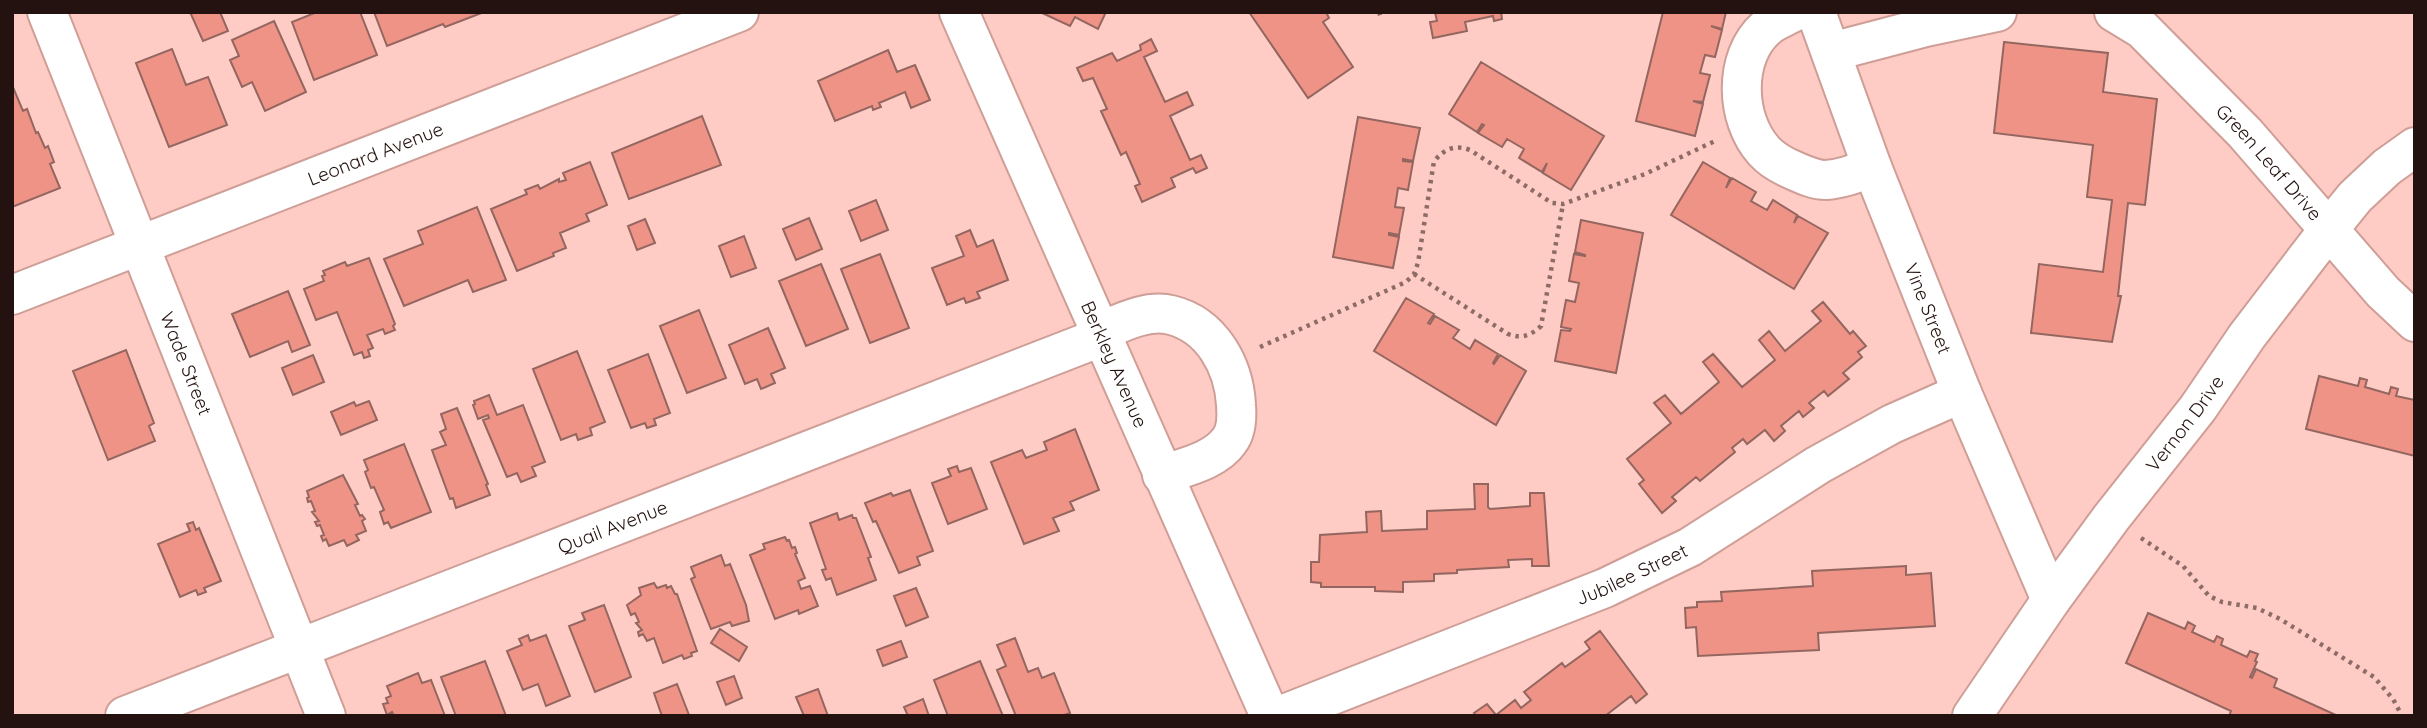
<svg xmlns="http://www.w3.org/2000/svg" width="2427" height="728" font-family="Quicksand,sans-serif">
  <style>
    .building { fill: #ef9387; stroke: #936660; stroke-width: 2 }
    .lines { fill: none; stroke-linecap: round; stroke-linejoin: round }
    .minor-casing { stroke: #ce9e97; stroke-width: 42 }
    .path { stroke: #8d6c67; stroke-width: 4.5; stroke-dasharray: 3.5 5; stroke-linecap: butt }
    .minor { stroke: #fff; stroke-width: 38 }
    .labels { text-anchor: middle; stroke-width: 6; stroke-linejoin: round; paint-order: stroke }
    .street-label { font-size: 19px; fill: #23120f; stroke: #fef9f8 }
  </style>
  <rect width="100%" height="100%" fill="#feccc4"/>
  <!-- building -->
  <path class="building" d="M190,12H220L228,31L203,41Z
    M317,12H360L377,55L314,80L292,22Z
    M374,12H484L445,27L443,24L387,46Z
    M1040,12H1106L1098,29L1075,17L1070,26Z
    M1249,12H1326L1329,18L1323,22L1353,67L1308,98Z
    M1435,12H1501L1502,19L1494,21L1493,16L1465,22L1467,31L1433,38L1430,22L1437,21Z
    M1663,12H1726L1722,29L1711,26L1722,30L1715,57L1705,55L1700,73L1710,75L1703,102L1693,101L1703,104L1695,136L1636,121Z
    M274,21L306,92L265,111L252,82L242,87L230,60L239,56L232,40Z
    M1151,39L1157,51L1144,57L1165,102L1187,92L1193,105L1170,116L1190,160L1201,155L1207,168L1196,173L1193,168L1171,178L1175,187L1142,202L1135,186L1140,184L1126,152L1121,155L1101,111L1107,109L1093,78L1083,81L1077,68L1112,53L1117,61L1141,50L1140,45Z
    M2004,42L2108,53L2103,92L2157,99L2145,205L2128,203L2118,296H2121L2112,342L2031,333L2039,264L2103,272L2112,200L2087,197L2093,145L1994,133Z
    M172,49L186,85L208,77L227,125L169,147L136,63Z
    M888,50L897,72L915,65L930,100L911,108L905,92L879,103L881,107L873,110L872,106L835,121L818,81Z
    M1481,62L1604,136L1571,190L1543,173L1547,163L1542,172L1519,158L1524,149L1507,139L1502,147L1478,133L1484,125L1482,124L1477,132L1449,114Z
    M12,85L23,111L27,109L36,133L38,132L45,148L48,146L54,162L50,164L60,188L12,207Z
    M702,116L721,165L629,199L612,153Z
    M1358,117L1420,128L1413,161L1403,159V161L1413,162L1408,190L1398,188L1395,207L1404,208L1399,235L1389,233V235L1399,237L1393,268L1333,257Z
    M590,162L607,205L586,214L589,221L560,233L566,248L553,253L554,256L517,271L491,209L527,194L525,190L538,185L540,189L559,179V182L566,180L563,173Z
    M1703,162L1730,178L1726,188L1732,178L1756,192L1751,201L1767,210L1773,200L1797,215L1794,223L1798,216L1828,233L1794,289L1671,215Z
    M876,200L888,230L861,241L849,211Z
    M477,207L506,280L473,292L468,280L404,306L384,259L423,244L418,231Z
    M809,218L822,249L796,260L783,229Z
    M645,219L655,243L637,250L628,226Z
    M1581,220L1643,233L1616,373L1555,361L1561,330L1570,331L1571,329L1561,327L1566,300L1575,302L1579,283L1569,281L1574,254L1585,256V255L1575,252Z
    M970,230L977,247L993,240L1008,280L977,292L980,298L966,303L964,298L947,305L932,268L964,256L956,236Z
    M744,236L756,268L731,277L719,246Z
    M880,254L909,328L870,343L841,269Z
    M369,258L395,324L393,326L395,330L385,334L383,329L367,335L373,348L368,350L370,356L364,358L362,352L354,355L337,312L316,320L304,289L324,281L322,276L325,275L323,271L345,262L347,266Z
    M821,264L848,329L806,346L779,281Z
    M288,291L310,345L292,352L288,341L250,357L232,314Z
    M1406,298L1434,314L1428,323L1430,324L1435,316L1459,330L1453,338L1470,349L1475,340L1498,354L1493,363L1494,364L1500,355L1526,371L1496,425L1374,351Z
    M1823,302L1850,334L1853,331L1866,346L1858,352L1862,357L1843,373L1849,379L1828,396L1824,391L1809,403L1814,408L1803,417L1799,411L1781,426L1785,431L1774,441L1765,430L1747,444L1743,439L1732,448L1735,452L1700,481L1696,477L1672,497L1676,501L1662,513L1639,484L1644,480L1627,459L1671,423L1654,403L1665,395L1681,414L1719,382L1703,362L1713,354L1742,387L1775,360L1759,340L1769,331L1785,351L1821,321L1812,311Z
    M699,310L726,378L687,393L660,326Z
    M768,328L785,368L771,374L775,383L761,389L757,379L745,384L729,345Z
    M126,350L154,423L149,426L155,441L108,460L73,371Z
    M577,351L605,422L590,428L592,435L578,440L576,434L561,440L533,369Z
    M648,354L670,413L654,419L656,425L647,428L645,423L631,428L608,370Z
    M313,355L324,382L293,395L282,368Z
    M2319,376L2358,386L2360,378L2367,380L2365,387L2389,394L2391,387L2398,389L2396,396L2415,400V456L2306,429Z
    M489,395L497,415L523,405L545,462L532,467L536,476L521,482L517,473L507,477L483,420L489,418L488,415L478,419L473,405L475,404L474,401Z
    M369,401L377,420L341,435L331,412L354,402L356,406Z
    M457,408L488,484L486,485L490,495L456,508L453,498L450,499L432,450L446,445L440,432L446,429L441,414Z
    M1075,429L1099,490L1070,502L1074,510L1053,518L1059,531L1024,544L991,462L1022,450L1026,458L1047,450L1044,442Z
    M404,444L431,512L391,528L388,522L384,524L380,512L384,510L374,487L371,488L365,472L368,470L364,460Z
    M957,466L959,472L971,468L987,509L948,524L932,483L951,476L948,469Z
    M343,475L358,504L355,505L360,516L362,515L365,519L362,521L366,531L356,535L359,540L347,546L344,540L329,546L326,539L323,541L321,536L324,535L320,525L317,526L315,522L319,521L312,512L315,511L311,501L308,502L307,498L309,497L307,491Z
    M1474,484H1488V507L1490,509L1530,506V493H1544L1549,566H1532V559L1508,560L1509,567L1457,570V573L1434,574V581L1403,582V592L1375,591V587H1321V583L1311,582V562H1319L1320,535L1367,532L1366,512L1381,511L1382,531L1427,529V511L1475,509Z
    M910,490L933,551L917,557L920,565L899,573L876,521L873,522L865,503L891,493L893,496Z
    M837,513L839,520L852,515L853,518H856L871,557L868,558L876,580L837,595L831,578L826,580L822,570L826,569L810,523Z
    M193,522L196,530L199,528L221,581L204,588L206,592L198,595L196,590L180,597L158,544L190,531L187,524Z
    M785,537L787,541L789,540L792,548L795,547L797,553L795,554L805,578L798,581L801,589L810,586L818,606L799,614L798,610L775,619L750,555L765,549L763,544Z
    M721,555L725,566L730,564L746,605L749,621L732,626L730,622L711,629L691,579L695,577L691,567Z
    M1906,566V575L1931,573L1935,626L1818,633L1819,650L1698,656L1696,627L1686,628L1685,608L1697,607V602L1722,601L1721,592L1813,586L1812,571Z
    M654,583L657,588L666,585L667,588L671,586L675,594H677L697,651L691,653L692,656L684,659L682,655L663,663L654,638L647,641L643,634L639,636L638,632L642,630L636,623L639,622L635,613L631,615L627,605L641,595L639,588Z
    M916,588L928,617L906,626L894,596Z
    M604,605L631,677L595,692L569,626L585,620L582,613Z
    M2148,613L2185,629L2188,622L2195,626L2192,632L2214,642L2217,636L2223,639L2221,645L2247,657L2250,651L2258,654L2255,661L2257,662L2250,677L2252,678L2256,669L2277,679L2274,687L2338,716H2229L2231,711L2126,663Z
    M720,629L747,647L739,661L711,643Z
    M1600,631L1647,694L1636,703L1631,696L1605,716H1476L1474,713L1487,704L1496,715L1515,700L1521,708L1531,700L1524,692L1562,663L1565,667L1590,649L1585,642Z
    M528,635L530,641L546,635L570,696L546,706L538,684L523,690L507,651L522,645L519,639Z
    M1015,638L1028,672L1038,668L1042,678L1054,673L1070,713L1061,716H1016L997,670L1006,666L997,645Z
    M901,641L907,657L883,666L877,650Z
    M485,661L506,716H456L441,677Z
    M980,661L1003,716H948L934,680Z
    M418,673L422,683L431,680L445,716H394L392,712L387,715L383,704L388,703L386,698L391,696L387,686Z
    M734,676L742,698L726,705L717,682Z
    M677,684L689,715L662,716L654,693Z
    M818,689L828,716H804L796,697Z
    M923,699L929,716H908L904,707Z"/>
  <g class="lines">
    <!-- minor casing -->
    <g class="minor-casing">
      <g id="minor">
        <path id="s1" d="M47,12L326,716"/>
        <path id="s2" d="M959,12L1270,716"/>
        <path d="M1794,12C1785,17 1773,21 1766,28C1733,57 1735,119 1764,151C1772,160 1783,166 1795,171C1804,175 1815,180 1826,180C1842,179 1858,173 1872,167"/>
        <path id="s3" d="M1816,12L1872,167L1962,393L2051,600"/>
        <path id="s4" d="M2114,12L2142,29L2245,133L2383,292L2415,322"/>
        <path d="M1831,52L1926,27L1997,12"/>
        <path id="s5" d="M12,295L739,12"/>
        <path d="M1099,332C1121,323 1147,309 1171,315C1212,325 1234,366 1236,405C1237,417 1237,431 1229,441C1215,461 1184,467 1162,475"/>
        <path id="s6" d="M125,716L1101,337"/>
        <path id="s7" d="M1279,716L1605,588L1690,547L1818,465L1892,424L1962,393"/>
        <path id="s8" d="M1972,716L2051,600L2111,518L2198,408L2247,336L2329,229L2355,197L2387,167L2415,147"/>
      </g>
    </g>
    <!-- path -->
    <path class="path" d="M1379,12L1381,18
      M1414,274L1508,334C1522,339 1530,336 1541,326L1563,204
      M1260,347L1406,282L1414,274L1418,263L1434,161C1445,149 1454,144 1470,150L1552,203L1563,204L1645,174L1717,140
      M2141,538L2183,566L2209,596L2222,602L2257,608L2280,619L2374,677L2393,699L2402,716"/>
    <!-- minor -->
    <use href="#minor" class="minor"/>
  </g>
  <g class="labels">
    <!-- street labels -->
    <g class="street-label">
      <text dy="7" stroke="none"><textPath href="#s5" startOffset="390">Leonard Avenue</textPath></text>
      <text dy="7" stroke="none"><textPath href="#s4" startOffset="217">Green Leaf Drive</textPath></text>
      <text dy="7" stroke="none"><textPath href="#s3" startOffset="317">Vine Street</textPath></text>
      <text dy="7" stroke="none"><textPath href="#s1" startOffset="378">Wade Street</textPath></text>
      <text dy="7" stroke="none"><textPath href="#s2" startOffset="385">Berkley Avenue</textPath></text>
      <text dy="7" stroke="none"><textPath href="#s8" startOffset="362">Vernon Drive</textPath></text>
      <text dy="7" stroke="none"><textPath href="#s6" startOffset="523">Quail Avenue</textPath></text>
      <text dy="7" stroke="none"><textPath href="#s7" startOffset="380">Jubilee Street</textPath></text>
    </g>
  </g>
  <!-- border -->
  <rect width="2427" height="728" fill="none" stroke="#23120f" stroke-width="28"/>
</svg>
